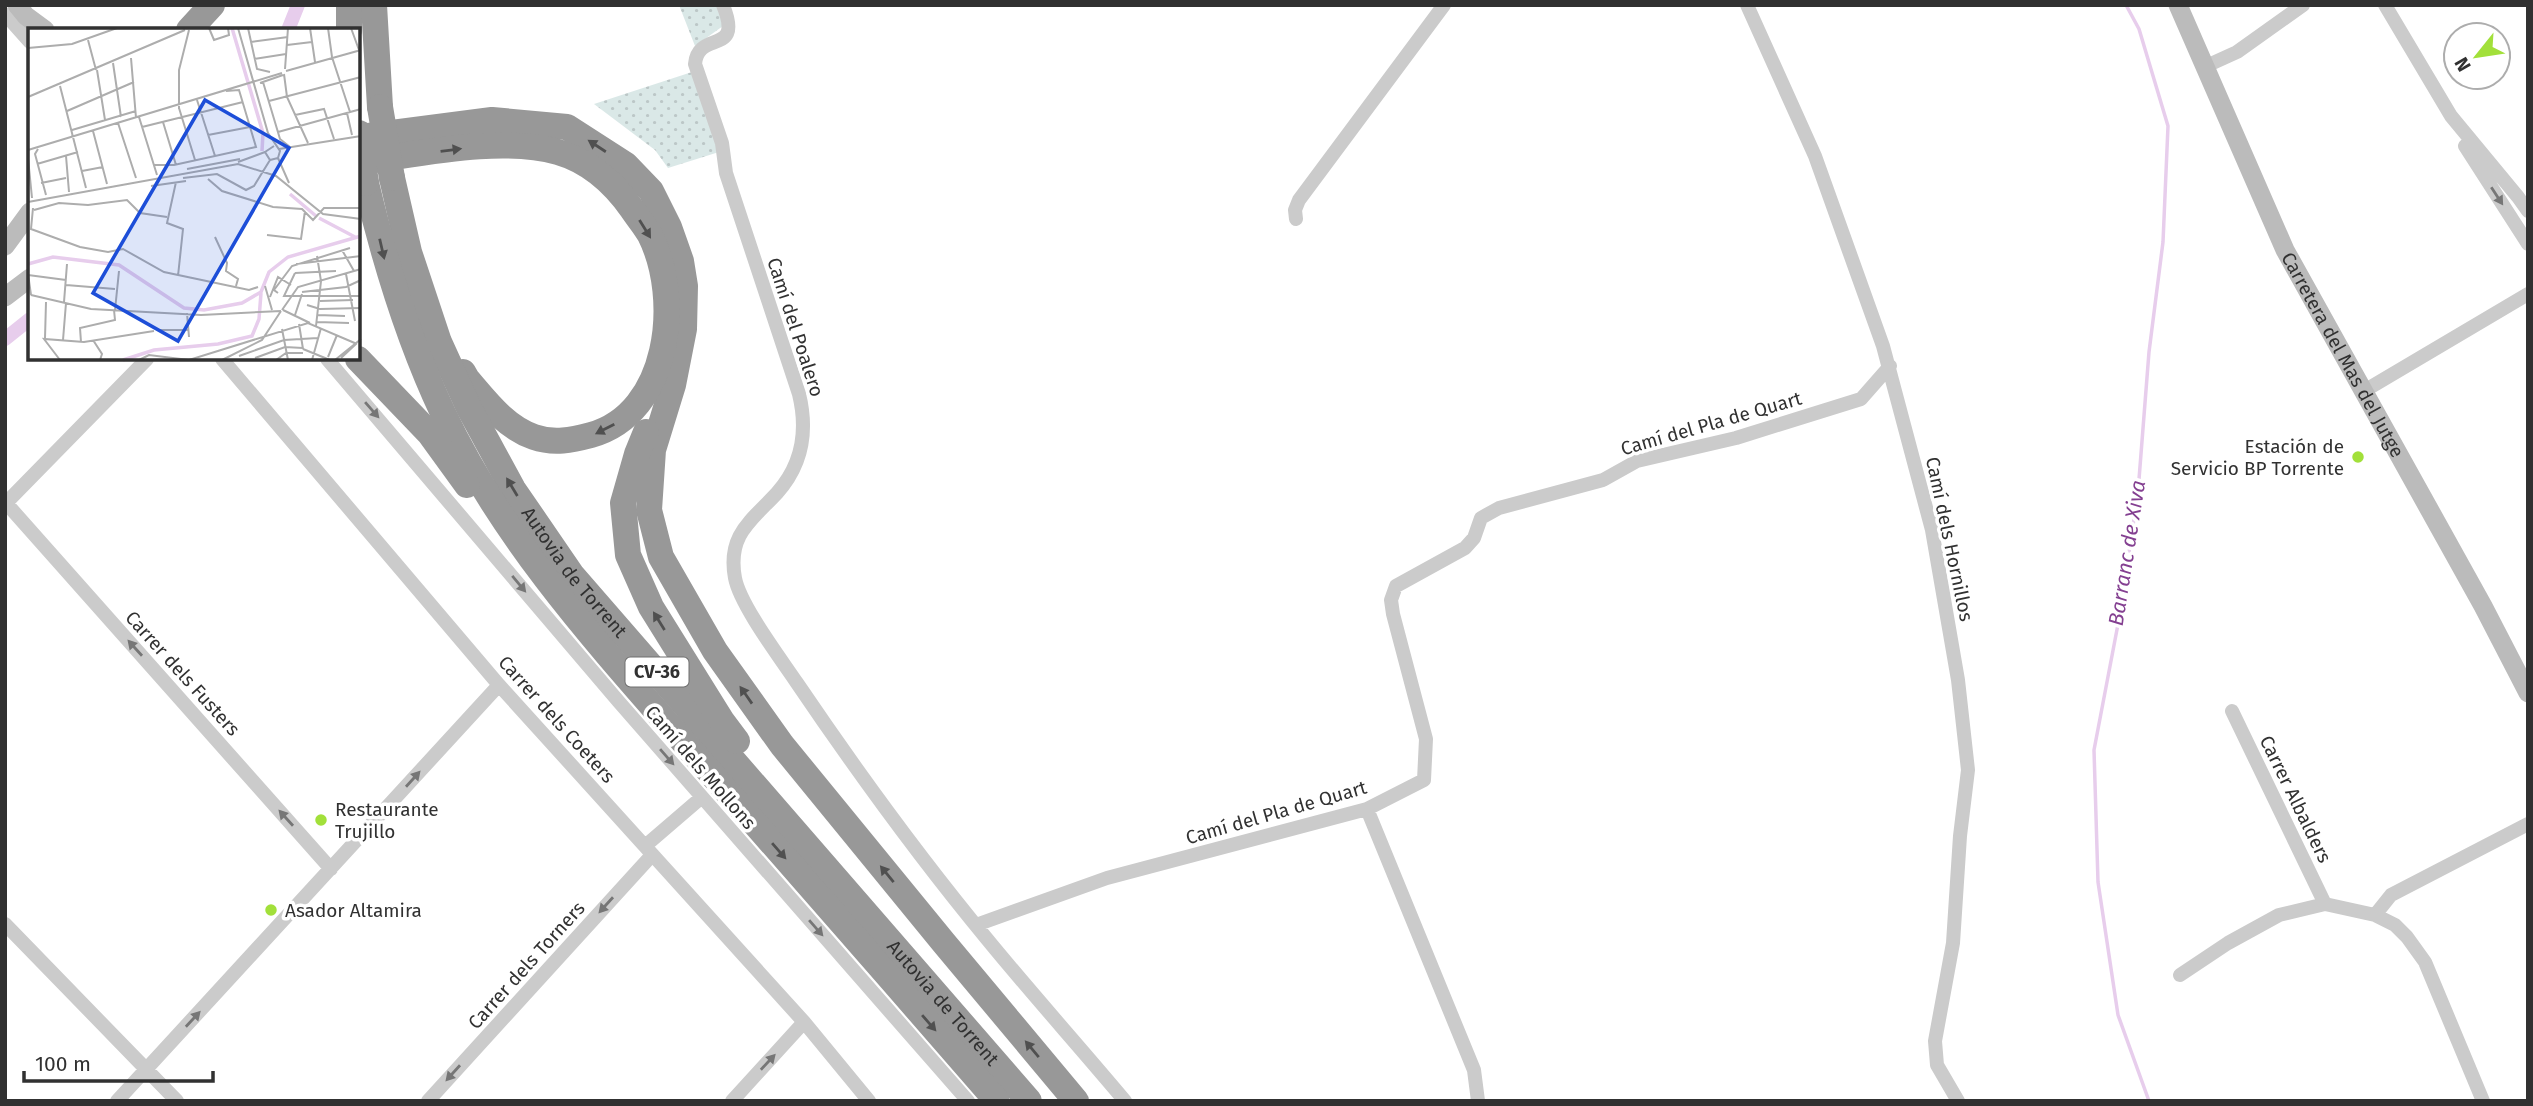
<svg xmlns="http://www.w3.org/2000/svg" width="2533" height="1106" font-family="'Fira Sans',sans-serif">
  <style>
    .grass { fill: url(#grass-dots) }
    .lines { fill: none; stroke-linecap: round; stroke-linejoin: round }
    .stream { stroke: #e7cdec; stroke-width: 3.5 }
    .canal { stroke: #e7cdec; stroke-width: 14 }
    .street { stroke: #cbcbcb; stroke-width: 14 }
    .secondary { stroke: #bbb; stroke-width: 19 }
    .highway { stroke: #989898; stroke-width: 26 }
    .highway-bridge { stroke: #989898; stroke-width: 26 }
    .oneway { fill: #505050 }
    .oneway2 { fill: #767676 }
    .poi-dot { fill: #a2e03a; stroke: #fff; stroke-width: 2.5 }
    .labels { text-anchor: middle; stroke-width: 7; stroke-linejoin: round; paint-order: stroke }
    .shield { fill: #fff; stroke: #6f6f6f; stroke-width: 2 }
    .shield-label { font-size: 18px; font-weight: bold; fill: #313131 }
    .street-label { font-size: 19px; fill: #313131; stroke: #fff }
    .poi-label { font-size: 19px; fill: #313131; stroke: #fff; text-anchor: start }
    .water-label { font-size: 21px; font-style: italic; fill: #844091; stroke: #fff }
    .inset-river { fill: none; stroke: #e7cdec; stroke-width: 3.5 }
    .inset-road { fill: none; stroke: #adadad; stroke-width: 2 }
    .view { fill: #1d4ed8; fill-opacity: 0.15; stroke: #1d4ed8; stroke-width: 3.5 }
    .inset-edge { fill: none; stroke: #313131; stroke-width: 3.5 }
  </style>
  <defs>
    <pattern id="grass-dots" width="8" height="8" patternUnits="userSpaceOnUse" patternTransform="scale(1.75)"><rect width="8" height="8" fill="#dae8e7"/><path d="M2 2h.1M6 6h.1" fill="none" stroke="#bcc7c7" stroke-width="1.8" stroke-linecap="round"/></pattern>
  </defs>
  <rect width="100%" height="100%" fill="#fff"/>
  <!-- grass -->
  <path class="grass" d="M679,5H719L723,26L695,46Z
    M692,72L719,152L668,168L655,150L594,104Z"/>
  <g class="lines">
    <!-- stream -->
    <path class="stream" d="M2126,5L2139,29L2168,126L2163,242L2149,352L2138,492L2119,619L2094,750L2098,882L2118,1015L2149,1101"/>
    <!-- canal -->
    <path class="canal" d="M288,30L298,5
      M5,339L30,319"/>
    <!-- street -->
    <path class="street" d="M723,5C744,57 698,29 695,64L722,143L726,173L799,394C808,431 802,465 777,493C751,521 727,535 735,578C740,605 781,659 797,683C856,770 920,858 987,939C1032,994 1079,1046 1125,1101
      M1747,5L1815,156L1883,346L1932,530L1958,680L1968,770L1960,836L1953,943L1935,1041L1937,1065L1958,1101
      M2385,5L2451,116L2518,197L2528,211
      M5,14L30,42
      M2204,67L2237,52L2303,5
      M2465,146L2528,244
      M1296,219L1295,210L1299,200L1444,5
      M222,359L499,685L804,1022L869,1101
      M327,359L619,702L968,1101
      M2364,391L2528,294
      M6,503L331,869
      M5,504L147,359
      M2232,711L2325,904
      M1367,809L1474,1070L1478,1101
      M645,846L702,797
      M2375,915L2395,925L2407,937L2425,962L2483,1101
      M5,924L177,1101
      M976,925L1107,878L1367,809L1424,780L1426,739L1393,614L1391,600L1396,586L1465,548L1474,538L1481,518L1499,508L1603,480L1637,461L1736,438L1861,399L1890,366
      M2180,975L2228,943L2279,915L2325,904L2375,915L2391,895L2528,824
      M117,1101L499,685
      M428,1101L652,855
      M732,1101L804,1022"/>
    <!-- secondary -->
    <g class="secondary">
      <path d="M17,5L26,16L45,30"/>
      <path id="s1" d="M2178,5L2285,250L2483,606L2528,693"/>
      <path d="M5,246L30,212"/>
      <path d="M5,297L30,278"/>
    </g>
    <!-- highway -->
    <g class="highway">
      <path d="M349,5V30"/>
      <path d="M374,5L380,107"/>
      <path d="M189,30L212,5"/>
      <path d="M361,137L492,120L567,127L626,165L651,191L669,227L681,261L685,286L684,329L673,385L653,450L649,510L661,557L715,651L782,745L944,943L1076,1101"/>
      <path d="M367,161C424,153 502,136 558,152C589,161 613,182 632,209C638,218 645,226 650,235C682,299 670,413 591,435C572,440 554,444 534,437C505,427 486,401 467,379L463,372"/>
      <path id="s2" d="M392,178L409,252L439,342L469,408L513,489L572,575L1029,1101"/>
      <path d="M366,183C385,263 408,339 443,413C505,545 608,655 702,763C801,876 899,988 997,1101"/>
      <path d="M358,359L430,434L467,485"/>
      <path d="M646,432L637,454L623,503L628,555L651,607L722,721L737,741"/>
    </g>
    <!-- highway-bridge -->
    <path class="highway-bridge" d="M380,107L392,178
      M359,133L366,183"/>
  </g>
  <!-- one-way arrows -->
  <defs><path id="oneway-solid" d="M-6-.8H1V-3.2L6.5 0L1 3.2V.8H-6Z" transform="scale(1.75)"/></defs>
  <g class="oneway">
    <use href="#oneway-solid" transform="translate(597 146) rotate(-147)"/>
    <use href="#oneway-solid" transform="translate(451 150) rotate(-7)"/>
    <use href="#oneway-solid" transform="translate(645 229) rotate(58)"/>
    <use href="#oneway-solid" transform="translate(382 249) rotate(77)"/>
    <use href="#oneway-solid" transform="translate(605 429) rotate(153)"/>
    <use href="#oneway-solid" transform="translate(512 487) rotate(-121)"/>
    <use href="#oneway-solid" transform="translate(659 621) rotate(-122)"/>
    <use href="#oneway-solid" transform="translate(746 695) rotate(-125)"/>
    <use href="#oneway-solid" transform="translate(779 851) rotate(49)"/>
    <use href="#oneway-solid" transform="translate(887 874) rotate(-129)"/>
    <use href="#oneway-solid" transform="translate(929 1023) rotate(49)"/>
    <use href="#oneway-solid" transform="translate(1032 1049) rotate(-130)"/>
  </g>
  <g class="oneway2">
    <use href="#oneway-solid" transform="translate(2497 196) rotate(57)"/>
    <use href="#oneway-solid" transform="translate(372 410) rotate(49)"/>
    <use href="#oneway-solid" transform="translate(519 584) rotate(50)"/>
    <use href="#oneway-solid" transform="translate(135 648) rotate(-132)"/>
    <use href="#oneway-solid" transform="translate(667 757) rotate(49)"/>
    <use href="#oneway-solid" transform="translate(413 779) rotate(-48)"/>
    <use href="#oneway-solid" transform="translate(286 818) rotate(-132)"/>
    <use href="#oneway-solid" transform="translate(606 905) rotate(132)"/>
    <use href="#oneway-solid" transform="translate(816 928) rotate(49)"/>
    <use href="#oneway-solid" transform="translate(193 1019) rotate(-47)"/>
    <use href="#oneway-solid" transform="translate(768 1062) rotate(-47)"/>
    <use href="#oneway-solid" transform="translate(453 1073) rotate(132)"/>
  </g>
  <!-- markers -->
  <g class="poi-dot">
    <circle cx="2358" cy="457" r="7"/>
    <circle cx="321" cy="820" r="7"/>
    <circle cx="271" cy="910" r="7"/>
  </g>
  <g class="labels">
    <!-- shield labels -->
    <rect class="shield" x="625.5" y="657.5" width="63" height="29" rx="5"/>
    <g class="shield-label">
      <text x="657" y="678">CV-36</text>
    </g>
    <!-- street labels -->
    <g class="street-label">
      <text transform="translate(796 327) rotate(72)" y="7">Camí del Poalero</text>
      <text dy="7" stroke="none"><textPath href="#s1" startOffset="387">Carretera del Mas del Jutge</textPath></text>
      <text transform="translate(1711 423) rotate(-16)" y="7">Camí del Pla de Quart</text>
      <text transform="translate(1950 539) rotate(78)" y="7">Camí dels Hornillos</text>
      <text dy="7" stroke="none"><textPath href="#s2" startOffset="439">Autovia de Torrent</textPath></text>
      <text transform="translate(183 673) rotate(48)" y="7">Carrer dels Fusters</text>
      <text transform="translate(557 719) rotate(48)" y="7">Carrer dels Coeters</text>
      <text transform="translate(701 767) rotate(49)" y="7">Camí dels Mollons</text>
      <text transform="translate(2296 799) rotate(64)" y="7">Carrer Albalders</text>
      <text transform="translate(1276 812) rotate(-16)" y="7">Camí del Pla de Quart</text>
      <text transform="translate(526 965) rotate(-48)" y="7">Carrer dels Torners</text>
      <text dy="7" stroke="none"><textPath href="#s2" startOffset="1006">Autovia de Torrent</textPath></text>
    </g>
    <!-- poi labels -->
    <g class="poi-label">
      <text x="2344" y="453" text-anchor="end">Estación de<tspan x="2344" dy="22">Servicio BP Torrente</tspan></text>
      <text x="335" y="816">Restaurante<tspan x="335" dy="22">Trujillo</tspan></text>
      <text x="285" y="917">Asador Altamira</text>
    </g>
    <!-- water labels -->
    <g class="water-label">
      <text transform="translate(2127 553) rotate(-81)" y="7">Barranc de Xiva</text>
    </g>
  </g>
  <!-- overview -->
  <g transform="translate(28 28)">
    <rect width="332" height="332" fill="#fff"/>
    <path class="inset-river" d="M204,0L235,105L234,123M262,166L288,188M291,190L327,209M0,236L25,229L91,237L156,280L176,282L214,275L233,264L241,244L260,229L333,208M95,332L126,322L190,316L224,308L231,291L233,265"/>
    <path class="inset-road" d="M181,0L186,12L201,7L200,0M210,0L240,105L252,123L250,130L242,132L237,124L246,118M220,0L229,41L242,44M282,0L287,34M300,0L304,29L322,84M323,0L331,22M60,12L68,42M223,14L260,9M259,17L284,14M0,20L44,16L89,0M103,30L108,90M226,31L258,26M85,35L93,89M257,41L260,0M69,42L77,92M258,43L333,22M256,46L259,69L280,115M235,54L252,111L262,119M232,55L255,47M32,58L58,160M0,69L157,2M169,72L187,128M241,73L333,49M151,80L167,132M151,81V42L161,2M39,83L106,54M319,85L324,107M267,87L296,81L306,111M111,89L129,147M135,94L148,137M90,95L108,150M114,99L215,74M44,102L108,83M65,103L79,156M250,104L333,81M180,107L222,99M10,121L7,126L18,167M251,121L333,108M0,122L254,45M38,128L41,164M0,130L4,170M250,130L261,155M210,134L237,124M9,136L50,124M126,137H146L228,119L211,62L198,63M159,141L212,131M54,143L75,139M155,150L189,146L218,162L226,158L242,132M180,151L194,163L245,179L274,181L285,192L296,180H333M148,154L139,195L155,201L150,248M13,155L38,150M123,158L158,153M0,174L210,136L248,148L295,186L333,191M5,180L3,201L52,219L80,224L95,221L136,244L221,262L230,259M6,182L31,175L60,177L99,172L112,185L139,189M239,207L273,211L277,183M187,209L199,235L198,243L210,251L208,258M314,222L326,243M0,228V198M268,236L333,228M267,245L256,268H333M267,245L308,243M0,246L3,267M318,246L327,293M0,247L38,252M38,257L87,261M237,258L244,282M274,264L318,259L333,252M250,265L246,262L264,238L322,220M3,267L63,281L173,287L253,283M242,269L250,249L263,257M292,273L325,272M36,274L39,236M279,277L292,281L333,280M87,282L91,243M254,282L270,259L333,241M255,282L282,295M159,285L161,309M267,287L274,266M290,287L317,288M289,294L321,295M271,296L275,321M288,298L293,253L289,228M254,301L260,332M129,302H160M17,310L18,274M35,312L38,275M65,312L74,326L72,332M53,314L52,300L87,292L86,282M275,321L302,332M211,328L256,312L290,310M300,329L309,307M227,330L257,319L275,320M313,330L329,315M32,332L16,311L56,314L126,303M111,332L121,327L161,332L280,295L329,316M194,332L234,312L253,283M248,332L258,325H275M284,332L293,300M307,332L333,311"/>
    <path class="view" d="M177,72L261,120L150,313L65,265Z"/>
    <rect width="332" height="332" class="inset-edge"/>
  </g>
  <!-- border -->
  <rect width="2533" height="1106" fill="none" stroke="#313131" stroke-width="14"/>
  <!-- north arrow -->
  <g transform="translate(2477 56) rotate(240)"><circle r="33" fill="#ffffff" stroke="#adadad" stroke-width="2"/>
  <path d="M0-5L12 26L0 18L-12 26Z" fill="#a2e03a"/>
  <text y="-10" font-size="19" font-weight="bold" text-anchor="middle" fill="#313131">N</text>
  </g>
  <!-- scale -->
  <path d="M24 1071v10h189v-10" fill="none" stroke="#313131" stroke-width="3.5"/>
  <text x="35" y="1071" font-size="21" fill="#313131" stroke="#ffffff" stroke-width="5" paint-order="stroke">100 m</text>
</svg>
